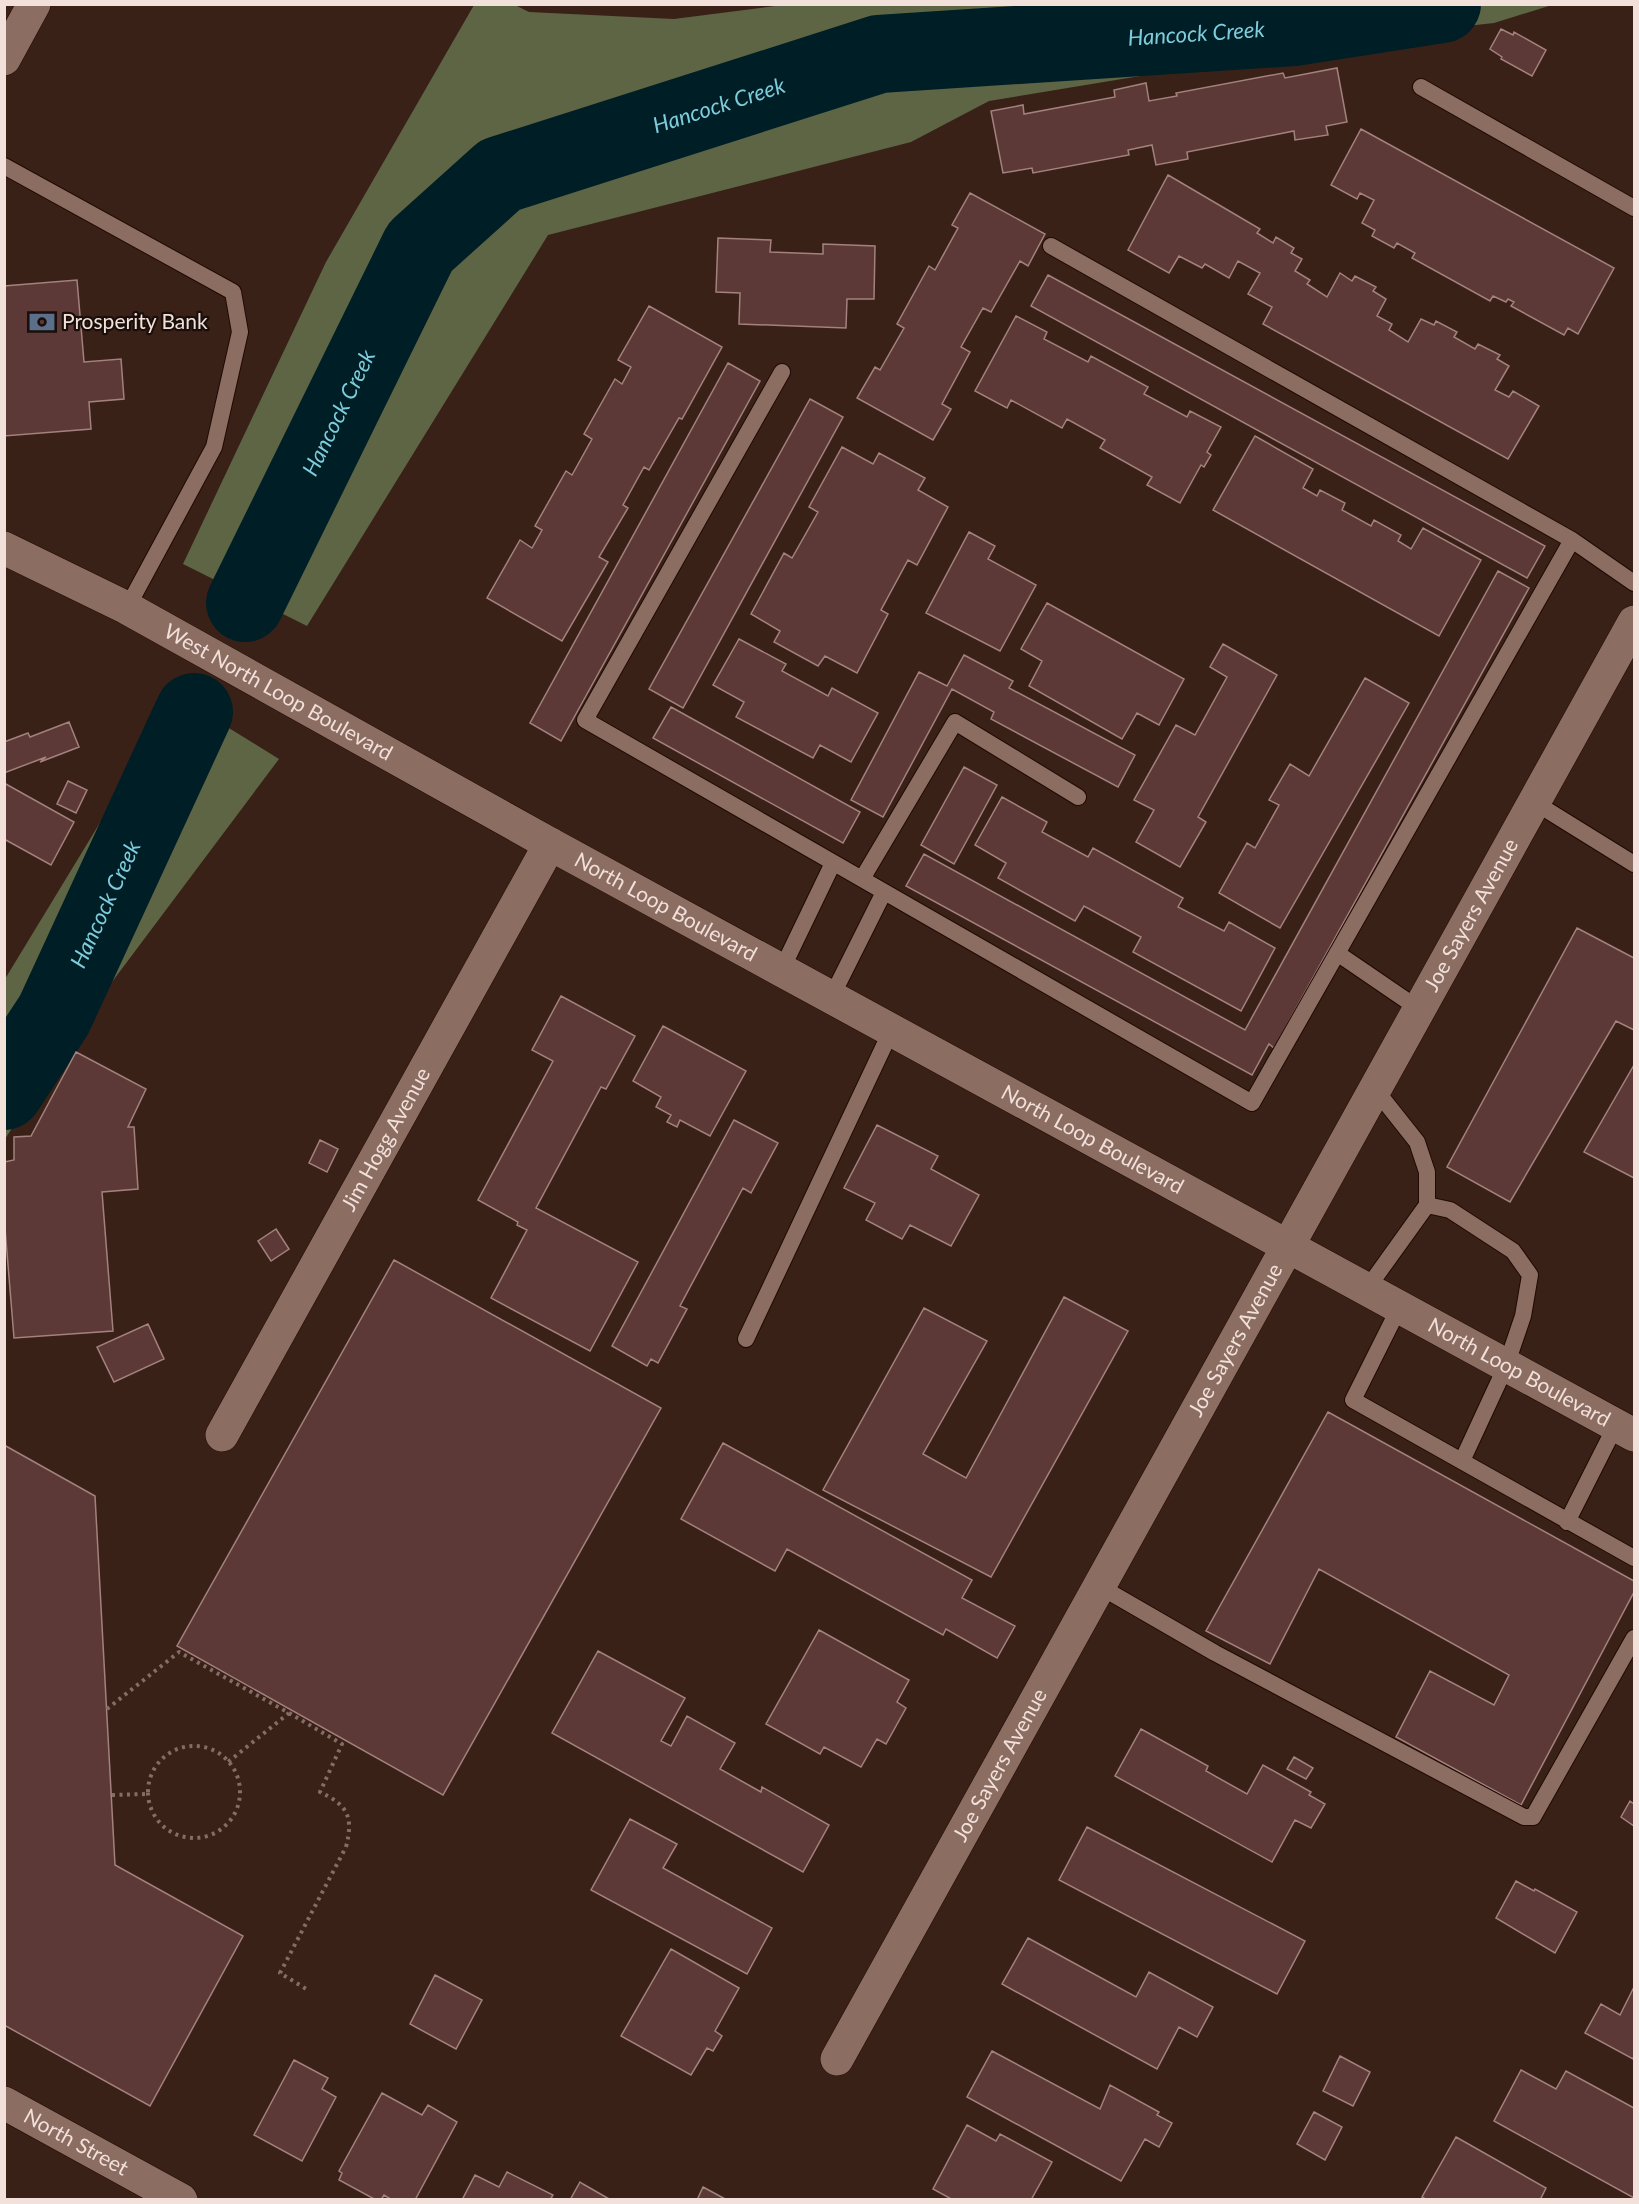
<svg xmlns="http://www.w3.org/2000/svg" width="1639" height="2204" font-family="Lato,sans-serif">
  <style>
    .forest { fill: #5d6545 }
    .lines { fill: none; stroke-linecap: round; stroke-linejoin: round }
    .river { stroke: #001e25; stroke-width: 78 }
    .building { fill: #5c3936; stroke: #a3827d; stroke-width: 1.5 }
    .service-casing { stroke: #200a03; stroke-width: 18 }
    .minor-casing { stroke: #200a03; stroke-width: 34 }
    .tertiary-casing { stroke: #200a03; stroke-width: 34 }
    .path { stroke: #836d65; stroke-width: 4; stroke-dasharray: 3 4.5; stroke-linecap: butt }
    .service { stroke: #8b6d62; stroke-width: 16 }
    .minor { stroke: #8b6d62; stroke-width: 33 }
    .tertiary { stroke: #8b6d62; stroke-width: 33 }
    .labels { text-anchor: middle; stroke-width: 4.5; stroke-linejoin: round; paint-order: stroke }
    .poi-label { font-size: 21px; fill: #f2e0da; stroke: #190e0a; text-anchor: start }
    .street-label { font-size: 21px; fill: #f2e0da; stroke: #190e0a }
    .water-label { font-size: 22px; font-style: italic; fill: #7ecddd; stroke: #190e0a }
  </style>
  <rect width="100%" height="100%" fill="#3a2118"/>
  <!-- forest -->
  <path class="forest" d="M783,5H1552L1494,23L1395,34L989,101L911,142L548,235L307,626L183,564L326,262L474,5H515L529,12L674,19Z
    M177,696L279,759L73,1034L5,1139V979Z"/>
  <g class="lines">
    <!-- river -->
    <g class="river">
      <path id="s1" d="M245,603L420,247L500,175L879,54L1294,27L1442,4"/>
      <path id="s2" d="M4,1091L54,1015L194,712"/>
    </g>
  </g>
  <!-- building -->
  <path class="building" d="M1501,29L1513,35L1514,32L1546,50L1532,76L1501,59L1502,57L1490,49Z
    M1337,68L1347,122L1326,126L1328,135L1295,140L1294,131L1187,152L1188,159L1156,165L1152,145L1128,150L1129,155L1033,173L1032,168L1003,173L991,111L1023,105L1024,114L1115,97L1114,90L1146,83L1149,101L1177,96L1176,93L1283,73L1285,78Z
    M1361,129L1614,268L1578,334L1568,328L1564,335L1511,306L1514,302L1508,299L1506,302L1493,296L1490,301L1412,258L1415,253L1397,243L1394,248L1372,236L1375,230L1362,223L1374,200L1360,193L1357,199L1331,185Z
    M1168,175L1260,229L1257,233L1273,243L1276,237L1294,248L1291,253L1302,259L1295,271L1310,280L1307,284L1327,297L1340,273L1352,281L1355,276L1376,287L1373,291L1386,299L1377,316L1392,324L1389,330L1408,342L1421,319L1434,325L1436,321L1457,332L1454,337L1475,349L1478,344L1500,355L1497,359L1509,366L1495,390L1509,397L1513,391L1539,406L1508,459L1263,324L1272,307L1248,294L1260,273L1238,261L1229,278L1205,264L1202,268L1179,256L1169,273L1128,250Z
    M970,193L1045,234L1028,266L1020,261L991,312L983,308L961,347L970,352L942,404L951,409L933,440L857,398L875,367L880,370L904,328L897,324L929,266L935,270L958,228L952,225Z
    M718,238L771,240L770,252L823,254V244L875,246L874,299H847L846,328L739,324L740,293L716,292Z
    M1048,275L1545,546L1527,578L1031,306Z
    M77,280L84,362L121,359L124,399L89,402L91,429L4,436V286Z
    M649,306L722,347L682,419L679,418L649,470L644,467L623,505L628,508L599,557L608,562L562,641L487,598L520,540L532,548L542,530L535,526L566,471L572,475L592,439L584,434L615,379L622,384L631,367L618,360Z
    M1016,316L1047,332L1044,339L1088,362L1091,356L1148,387L1144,394L1187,417L1190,411L1221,427L1207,452L1211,455L1204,467L1201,465L1180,503L1147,485L1152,477L1100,448L1105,440L1067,419L1062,428L1011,400L1007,408L975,391Z
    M728,363L760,381L561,741L530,723Z
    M810,399L843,417L683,708L649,689Z
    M1255,436L1313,469L1303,488L1317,496L1320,490L1345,503L1342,510L1371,526L1374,520L1401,535L1398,541L1411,549L1423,528L1481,560L1439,636L1213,510Z
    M842,447L873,464L879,453L925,478L918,490L948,507L917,565L908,560L881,610L888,614L857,673L825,656L818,666L774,642L780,631L751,614L784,553L792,558L818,512L809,507Z
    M969,532L995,546L988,559L1036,585L1000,651L926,613Z
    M1498,571L1529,588L1274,1048L1269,1044L1252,1075L906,886L924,854L1245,1030Z
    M1047,603L1184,679L1159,725L1137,713L1122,739L1029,686L1042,661L1021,649Z
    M739,639L786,664L782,671L828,696L832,688L878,713L851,762L820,745L813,758L736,717L744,702L713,685Z
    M1223,644L1277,675L1198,817L1206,822L1180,867L1136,842L1154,810L1134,800L1176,725L1195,735L1227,677L1210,667Z
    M964,655L1013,681L1009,688L1135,755L1118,787L991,719L994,712L952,689L883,817L851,800L919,672L947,686Z
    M1365,678L1409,703L1280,928L1219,893L1247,843L1255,848L1279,805L1269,800L1290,764L1309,776Z
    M671,707L860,812L843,843L653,738Z
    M69,722L79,747L40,762L46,757L4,773V742L28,733L30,737Z
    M964,767L997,785L954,864L921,845Z
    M68,781L87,790L76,813L57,804Z
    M4,783L74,822L51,865L4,839Z
    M1002,797L1047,822L1042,832L1088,857L1093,848L1183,898L1178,907L1224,931L1229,922L1275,948L1241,1011L1133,952L1141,937L1084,906L1075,921L998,878L1006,863L975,845Z
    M1577,928L1634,958V1030L1616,1021L1510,1202L1447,1167Z
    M561,996L635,1036L606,1089L601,1087L536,1208L638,1262L590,1351L491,1298L527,1230L517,1225L518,1222L478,1200L553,1061L532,1050Z
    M663,1026L746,1071L710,1136L680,1120L677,1127L667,1122L671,1115L656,1107L661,1097L633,1081Z
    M76,1052L146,1089L128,1127H134L138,1189L102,1192L113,1331L14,1338L4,1216V1162L14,1160V1137L31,1136Z
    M1634,1065V1178L1584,1152Z
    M734,1120L778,1143L751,1193L743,1188L680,1306L687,1309L658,1363L651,1359L647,1366L612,1346Z
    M877,1125L938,1156L931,1169L979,1195L951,1246L910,1225L902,1239L866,1220L875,1203L844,1188Z
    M320,1140L338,1149L327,1172L309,1163Z
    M276,1229L289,1249L271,1261L258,1241Z
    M394,1260L661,1408L443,1795L177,1646Z
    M1064,1297L1128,1331L991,1577L823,1490L924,1308L987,1341L923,1454L966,1478Z
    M148,1324L164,1359L114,1382L97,1347Z
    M1328,1412L1634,1581V1592L1521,1805L1396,1737L1430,1671L1494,1705L1509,1675L1319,1569L1270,1664L1206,1631Z
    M723,1443L972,1580L962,1598L1015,1626L997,1658L946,1629L943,1635L787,1549L775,1571L681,1519Z
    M4,1445L95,1496L115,1865L243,1936L150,2106L4,2025Z
    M819,1630L909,1680L897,1702L906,1708L886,1744L877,1739L861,1767L824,1747L820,1754L766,1724Z
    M598,1651L685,1698L661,1741L671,1746L687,1716L735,1743L720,1769L761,1792L762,1787L829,1825L803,1872L552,1733Z
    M1141,1729L1208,1766L1206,1771L1247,1794L1263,1765L1311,1792L1309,1795L1325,1804L1311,1828L1295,1820L1272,1862L1115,1776Z
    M1294,1757L1313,1768L1306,1779L1287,1769Z
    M1630,1801L1634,1804V1826L1621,1817Z
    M630,1819L677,1844L663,1868L772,1928L747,1974L591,1890Z
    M1087,1827L1305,1941L1277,1994L1059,1880Z
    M1516,1881L1534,1891L1535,1889L1577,1912L1555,1953L1496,1918Z
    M1028,1938L1136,1997L1149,1972L1213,2007L1197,2037L1179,2027L1157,2069L1002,1984Z
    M671,1949L739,1988L715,2031L722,2036L713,2051L707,2048L691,2075L621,2036Z
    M435,1975L482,2000L456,2049L410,2024Z
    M1634,1987V2056L1633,2059L1585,2033L1601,2004L1620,2015Z
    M992,2051L1100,2109L1110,2085L1159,2112L1157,2115L1172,2123L1159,2147L1145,2139L1121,2181L967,2097Z
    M1340,2056L1370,2072L1353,2106L1323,2091Z
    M294,2060L328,2078L322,2089L336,2097L302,2161L254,2135Z
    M1521,2070L1556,2089L1566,2071L1634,2108V2198L1494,2121Z
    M382,2093L422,2115L428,2105L457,2122L415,2200H392L384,2195L381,2200H376L339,2180L342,2173L339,2171Z
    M1314,2112L1342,2127L1325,2160L1297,2144Z
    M967,2125L996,2141L1000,2134L1052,2162L1031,2200H953L933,2189Z
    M1456,2137L1546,2188L1540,2200H1427L1422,2197Z
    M507,2172L553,2195L550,2200H462L475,2175L499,2187Z
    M580,2182L583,2184L611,2200H570Z
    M703,2187L727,2200H697Z"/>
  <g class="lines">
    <!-- service casing -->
    <g class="service-casing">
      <path id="service" d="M1421,87L1634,208
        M4,166L233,292L240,332L214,447L127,608
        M1051,246L1572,540L1634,583
        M782,372L585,720L1252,1103L1572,540
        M1534,802L1634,864
        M862,879L955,722L1078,797
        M1337,953L1419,1009
        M781,971L833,863
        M831,998L884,892
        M1375,1089L1417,1142L1427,1172V1205
        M1366,1290L1427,1205L1450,1210L1513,1251L1530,1275L1523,1316L1506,1366L1462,1461
        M1399,1308L1353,1400L1634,1558
        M746,1339L891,1031
        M1567,1522L1616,1425
        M1099,1586L1215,1653L1524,1817H1533L1634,1638"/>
    </g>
    <!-- minor casing -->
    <g class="minor-casing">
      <g id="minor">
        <path d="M4,59L34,4"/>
        <path id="s3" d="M222,1435L550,844"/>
        <path id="s4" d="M837,2059L1634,622"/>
        <path id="s5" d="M4,2103L181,2200"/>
      </g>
    </g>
    <!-- tertiary casing -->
    <g class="tertiary-casing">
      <g id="tertiary">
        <path id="s6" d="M4,548L127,608L550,844L1634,1435"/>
      </g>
    </g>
    <!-- path -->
    <path class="path" d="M107,1709L179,1652L289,1713L228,1762
      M289,1713L342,1744L320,1792C347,1805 354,1816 346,1847L280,1973L308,1990
      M148 1792a46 46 0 1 1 92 0a46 46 0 1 1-92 0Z
      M112,1795L147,1794"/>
    <!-- service -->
    <use href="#service" class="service"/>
    <!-- minor -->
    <use href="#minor" class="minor"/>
    <!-- tertiary -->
    <use href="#tertiary" class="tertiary"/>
  </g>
  <!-- icons -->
  <defs>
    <g id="bank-bare" transform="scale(2.07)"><path d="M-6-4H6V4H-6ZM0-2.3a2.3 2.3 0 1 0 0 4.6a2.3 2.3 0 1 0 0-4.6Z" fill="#5c6f8a" stroke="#190e0a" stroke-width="2.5" paint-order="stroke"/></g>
  </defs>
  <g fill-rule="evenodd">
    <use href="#bank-bare" x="42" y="322"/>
  </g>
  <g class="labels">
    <!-- poi labels -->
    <g class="poi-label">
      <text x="62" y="329">Prosperity Bank</text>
    </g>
    <!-- street labels -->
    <g class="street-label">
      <text dy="7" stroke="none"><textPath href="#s6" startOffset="310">West North Loop Boulevard</textPath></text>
      <text dy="7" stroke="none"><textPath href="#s6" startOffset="753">North Loop Boulevard</textPath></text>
      <text dy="7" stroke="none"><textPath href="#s4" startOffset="1308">Joe Sayers Avenue</textPath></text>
      <text dy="7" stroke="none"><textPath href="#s3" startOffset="338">Jim Hogg Avenue</textPath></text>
      <text dy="7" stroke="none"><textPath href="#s6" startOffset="1239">North Loop Boulevard</textPath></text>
      <text dy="7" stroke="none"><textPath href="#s4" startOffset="822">Joe Sayers Avenue</textPath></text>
      <text dy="7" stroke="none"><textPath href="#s6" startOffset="1725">North Loop Boulevard</textPath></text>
      <text dy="7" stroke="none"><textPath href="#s4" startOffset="336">Joe Sayers Avenue</textPath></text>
      <text dy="7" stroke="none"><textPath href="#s5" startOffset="82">North Street</textPath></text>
    </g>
    <!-- water labels -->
    <g class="water-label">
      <text dy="8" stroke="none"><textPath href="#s1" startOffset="1220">Hancock Creek</textPath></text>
      <text dy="8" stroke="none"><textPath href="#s1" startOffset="734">Hancock Creek</textPath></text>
      <text dy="8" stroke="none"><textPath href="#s1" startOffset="212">Hancock Creek</textPath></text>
      <text dy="8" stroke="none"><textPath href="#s2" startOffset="213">Hancock Creek</textPath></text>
    </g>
  </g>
  <!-- border -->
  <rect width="1639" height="2204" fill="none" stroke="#f2e0da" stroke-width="12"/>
</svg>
